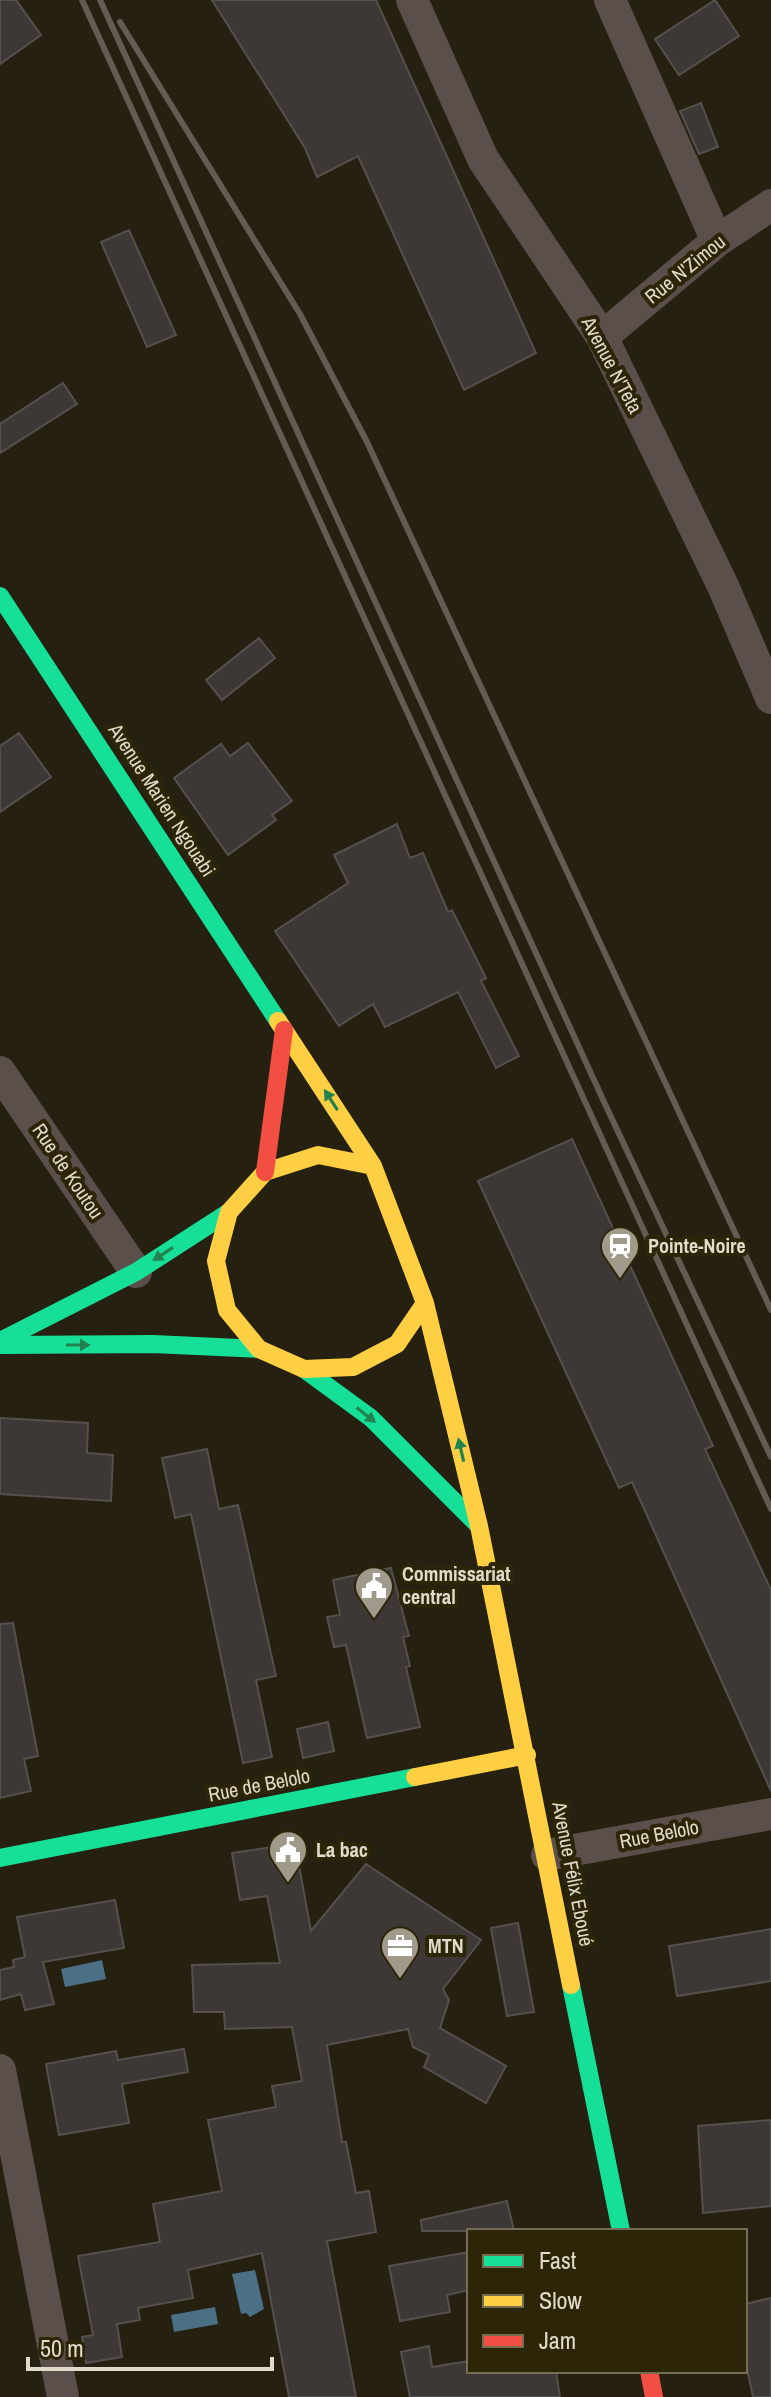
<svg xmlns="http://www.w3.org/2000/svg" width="771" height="2397" font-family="'Archivo Narrow',sans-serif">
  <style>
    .water { fill: #4b6f84 }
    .building { fill: #3d3836; stroke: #55504e; stroke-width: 2 }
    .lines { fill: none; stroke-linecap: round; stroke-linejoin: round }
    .street { stroke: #5b4f4b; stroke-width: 32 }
    .fast { stroke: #16e098; stroke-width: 18 }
    .slow { stroke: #ffcf43; stroke-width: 18 }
    .jam { stroke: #f24e42; stroke-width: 18 }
    .rail { stroke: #635c52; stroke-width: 6 }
    .oneway { fill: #228250 }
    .labels { text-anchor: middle; stroke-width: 8; stroke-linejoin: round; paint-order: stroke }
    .street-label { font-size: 20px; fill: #e0dbca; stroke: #2d2507 }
    .poi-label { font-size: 20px; font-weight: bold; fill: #e0dbca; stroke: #2d2507; text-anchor: start }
  </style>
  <rect width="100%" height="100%" fill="#25200f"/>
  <!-- water -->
  <path class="water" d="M102,1960L106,1979L65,1987L61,1969Z
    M255,2270L264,2309L250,2317L246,2313L241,2314L232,2274Z
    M215,2307L218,2324L174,2332L171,2315Z"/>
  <!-- building -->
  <path class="building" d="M0,0H16L41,35L0,64Z
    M212,0H376L536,353L464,390L358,156L317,177L305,148Z
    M715,0L739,36L679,75L655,39Z
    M701,103L718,147L699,154L680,111Z
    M129,230L176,335L147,347L101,242Z
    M63,383L77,404L0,453V424Z
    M259,638L275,658L222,700L206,680Z
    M19,733L51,777L0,812V746Z
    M248,743L292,801L272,815L276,820L228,855L174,778L221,744L230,756Z
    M397,824L410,858L423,853L448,912L452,910L486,978L481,981L519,1056L496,1068L458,992L385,1027L373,1004L339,1026L275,931L348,883L334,855Z
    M572,1139L713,1446L705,1449L771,1590V1791L632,1482L619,1488L478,1181Z
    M0,1418L88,1423L87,1453L113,1455L111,1501L0,1494Z
    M207,1449L219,1509L238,1505L276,1676L256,1680L272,1757L243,1763L191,1514L175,1518L162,1458Z
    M391,1568L409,1636L403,1637L410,1666L406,1667L420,1727L367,1738L346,1645L334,1647L327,1617L340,1615L333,1580Z
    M13,1623L38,1756L24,1759L31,1791L0,1798V1624Z
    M328,1722L334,1751L303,1758L297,1729Z
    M295,1844L311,1931L366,1864L481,1940L443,1989L449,2000L440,2028L506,2066L486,2103L424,2067L429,2055L413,2047L408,2029L327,2045L342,2142H346L356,2193L369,2191L376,2232L327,2241L356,2397H289L262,2253L188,2270L193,2298L138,2308L140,2320L117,2324L122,2357L86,2363L82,2337L93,2335L78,2256L160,2242L153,2204L222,2191L208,2120L276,2107L272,2086L302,2081L292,2027L225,2029L224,2012H194L192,1965L280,1963L267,1896L240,1900L232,1853Z
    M115,1900L124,1948L43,1962L54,2004L25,2010L21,1994L0,2000V1970L14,1967L13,1960L25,1957L17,1917Z
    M518,1923L534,2012L507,2016L491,1928Z
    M771,1929V1981L677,1996L669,1946Z
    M184,2049L188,2072L122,2084L129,2123L59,2135L46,2064L116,2051L118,2060Z
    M771,2120V2206L703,2213L698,2126Z
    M507,2201L514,2231H422L421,2220Z
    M469,2252V2290L447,2295L450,2312L400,2321L389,2266Z
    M771,2298V2397H753L745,2360V2304Z
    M429,2346L432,2367L469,2361V2371H556L560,2397H410L401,2352Z"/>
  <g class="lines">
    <!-- street -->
    <path class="street" d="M412,0L483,159L602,337L723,586L771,698
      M610,0L717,241
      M602,337L717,241L771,205
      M0,1072L136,1272
      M547,1855L771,1814
      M0,2070L63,2397"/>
    <!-- fast -->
    <path class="fast" d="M0,596L278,1021
      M0,1341L136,1272L229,1212
      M2,1345L153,1344L259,1349
      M304,1369L371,1418L477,1524
      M0,1858L415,1777
      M571,1985L621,2231"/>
    <!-- slow -->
    <path class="slow" d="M278,1021L373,1166
      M318,1155L373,1166L425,1303L397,1344L353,1367L304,1369L259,1349L227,1310L216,1261L229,1212L265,1172Z
      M425,1303L479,1526L571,1985
      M415,1777L527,1755"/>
    <!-- jam -->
    <path class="jam" d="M265,1172L284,1030
      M649,2371L654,2397"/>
    <!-- rail -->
    <path class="rail" d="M82,0L771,1509
      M100,0L605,1104L771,1457
      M120,22L300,314L367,442L771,1310"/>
  </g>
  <!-- one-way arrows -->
  <defs><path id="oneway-solid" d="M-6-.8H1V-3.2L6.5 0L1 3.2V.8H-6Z" transform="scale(2)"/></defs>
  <g class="oneway">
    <use href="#oneway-solid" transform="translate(331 1100) rotate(-123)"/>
    <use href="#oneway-solid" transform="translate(163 1254) rotate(147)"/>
    <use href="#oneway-solid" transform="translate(78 1345)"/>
    <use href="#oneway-solid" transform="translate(366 1415) rotate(38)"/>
    <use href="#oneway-solid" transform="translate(461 1450) rotate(-103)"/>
  </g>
  <!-- icons -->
  <defs>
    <g id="station-pin" transform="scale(2)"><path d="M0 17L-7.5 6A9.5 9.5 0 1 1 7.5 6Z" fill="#9f9a89" stroke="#2d2507"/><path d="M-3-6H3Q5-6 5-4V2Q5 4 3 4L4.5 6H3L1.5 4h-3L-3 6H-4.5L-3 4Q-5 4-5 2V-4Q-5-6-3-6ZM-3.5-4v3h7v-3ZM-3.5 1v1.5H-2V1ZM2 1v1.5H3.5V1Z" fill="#fff"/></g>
    <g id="civic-pin" transform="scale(2)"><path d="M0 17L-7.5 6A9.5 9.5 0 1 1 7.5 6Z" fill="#9f9a89" stroke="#2d2507"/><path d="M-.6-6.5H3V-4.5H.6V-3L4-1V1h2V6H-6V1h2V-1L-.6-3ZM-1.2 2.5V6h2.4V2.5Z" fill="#fff"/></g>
    <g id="office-pin" transform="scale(2)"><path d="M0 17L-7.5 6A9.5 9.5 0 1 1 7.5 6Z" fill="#9f9a89" stroke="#2d2507"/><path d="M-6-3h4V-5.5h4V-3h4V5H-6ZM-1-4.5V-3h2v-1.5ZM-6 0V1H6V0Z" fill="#fff"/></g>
  </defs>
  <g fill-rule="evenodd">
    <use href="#station-pin" x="620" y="1246"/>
    <use href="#civic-pin" x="374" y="1586"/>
    <use href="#civic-pin" x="288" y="1850"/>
    <use href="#office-pin" x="400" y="1946"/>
  </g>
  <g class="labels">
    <!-- street labels -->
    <g class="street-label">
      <text transform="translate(685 269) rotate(-39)" y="7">Rue N'Zimou</text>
      <text transform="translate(612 365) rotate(62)" y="7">Avenue N'Teta</text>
      <text transform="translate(162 800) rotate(57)" y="7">Avenue Marien Ngouabi</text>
      <text transform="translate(68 1171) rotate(56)" y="7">Rue de Koutou</text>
      <text transform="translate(259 1785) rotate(-11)" y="7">Rue de Belolo</text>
      <text transform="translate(659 1834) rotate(-11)" y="7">Rue Belolo</text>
      <text transform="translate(573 1874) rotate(79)" y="7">Avenue Félix Eboué</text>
    </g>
    <!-- poi labels -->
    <g class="poi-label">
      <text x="648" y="1253">Pointe-Noire</text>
      <text x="402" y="1581">Commissariat<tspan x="402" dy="23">central</tspan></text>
      <text x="316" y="1857">La bac</text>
      <text x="428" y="1953">MTN</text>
    </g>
  </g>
  <!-- legend -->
  <rect x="467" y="2229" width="280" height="144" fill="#2d2507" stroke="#756e55" stroke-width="2"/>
  <rect x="483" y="2255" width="40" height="12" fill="#16e098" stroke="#756e55" stroke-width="2"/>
  <text x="539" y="2269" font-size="24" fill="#e0dbca">Fast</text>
  <rect x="483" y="2295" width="40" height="12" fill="#ffcf43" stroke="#756e55" stroke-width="2"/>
  <text x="539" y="2309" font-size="24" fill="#e0dbca">Slow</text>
  <rect x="483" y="2335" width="40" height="12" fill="#f24e42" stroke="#756e55" stroke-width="2"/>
  <text x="539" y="2349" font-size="24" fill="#e0dbca">Jam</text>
  <!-- scale -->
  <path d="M28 2357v12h244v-12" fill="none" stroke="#e0dbca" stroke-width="4"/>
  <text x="40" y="2357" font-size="24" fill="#e0dbca" stroke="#2d2507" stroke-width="6" paint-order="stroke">50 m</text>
</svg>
